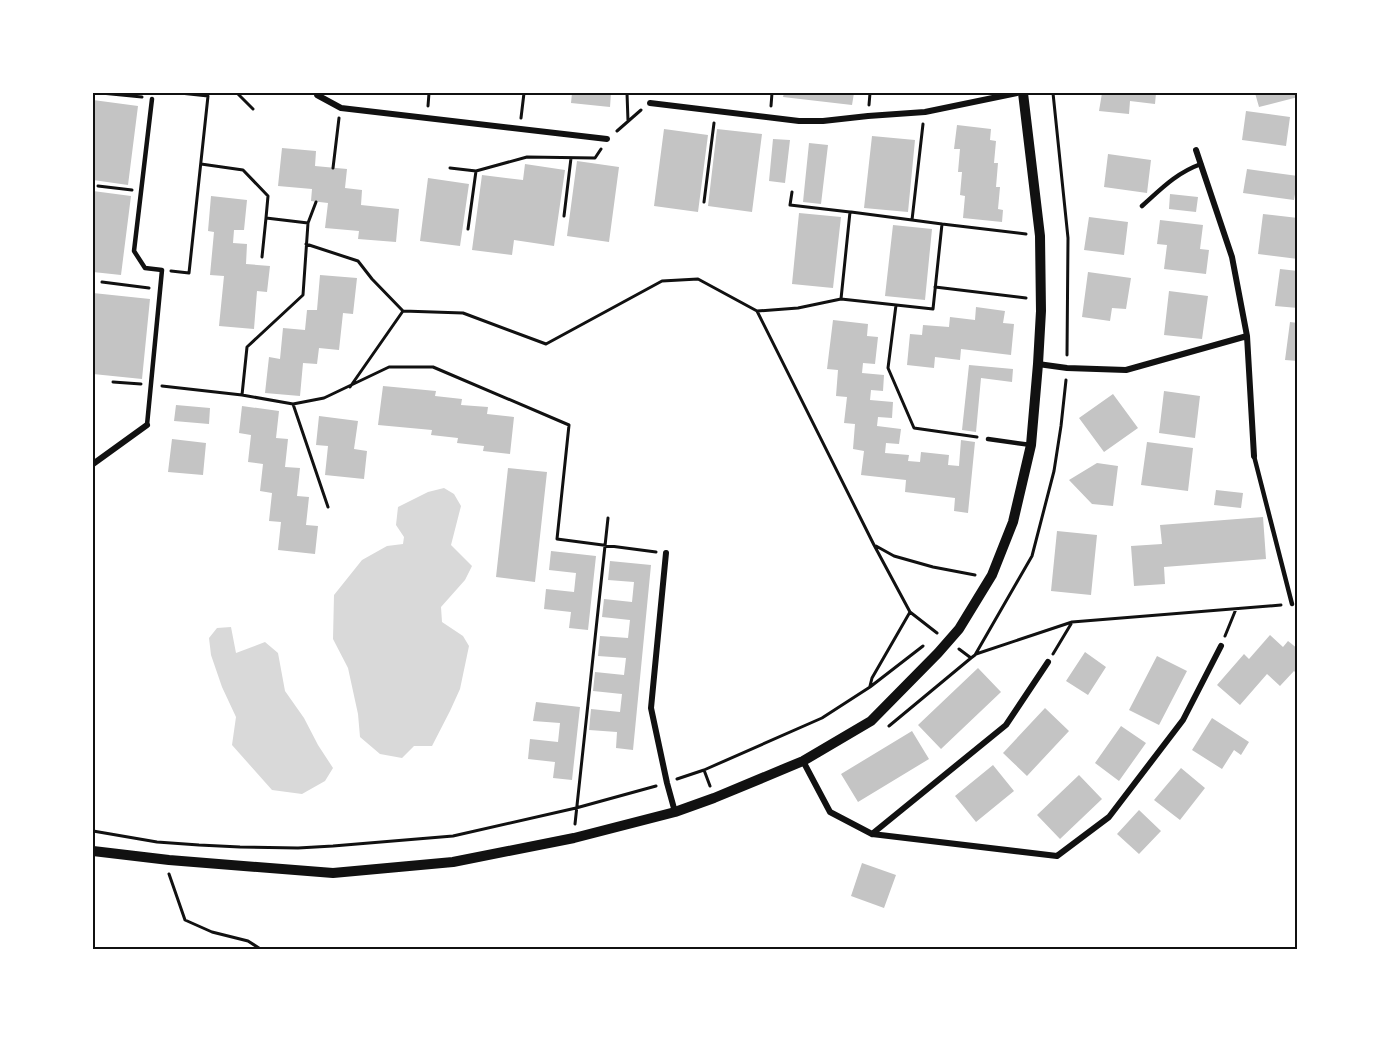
<svg xmlns="http://www.w3.org/2000/svg" width="1391" height="1043" font-family="'IBM Plex Sans',sans-serif">
  <style>
    .water { fill: #d9d9d9 }
    .building { fill: #c4c4c4 }
    .lines { fill: none; stroke-linecap: round; stroke-linejoin: round }
    .path { stroke: #111; stroke-width: 3 }
    .service { stroke: #111; stroke-width: 4.5 }
    .minor { stroke: #111; stroke-width: 6 }
    .tertiary { stroke: #111; stroke-width: 10 }
    .neatline { fill: none; stroke: #111; stroke-width: 2 }
  </style>
  <rect width="100%" height="100%" fill="#fff"/>
  <!-- water -->
  <path class="water" d="M444,488L454,494L461,506L451,545L472,566L465,580L441,607L442,622L463,636L469,646L460,689L450,711L432,746H414L402,758L380,754L360,737L358,714L348,668L333,639L334,595L362,560L387,546L403,544L404,537L396,525L398,507L428,492Z
    M231,627L236,653L265,642L278,653L285,691L304,718L318,745L333,768L325,781L302,794L272,790L232,745L236,717L222,687L211,655L209,638L217,628Z"/>
  <!-- building -->
  <path class="building" d="M572,93H611L610,107L571,103Z
    M784,93H854L852,105L783,97Z
    M1102,93H1156L1155,104L1130,101L1129,114L1099,111Z
    M1255,93H1298V97L1259,107Z
    M93,100L138,106L128,185L93,180Z
    M1246,111L1290,117L1286,146L1242,140Z
    M957,125L991,129L990,140L996,141L994,163H998L996,187H1000L998,209L1003,210L1002,222L963,218L965,196L960,195L962,172H958L960,149H954Z
    M664,129L708,135L698,212L654,206Z
    M717,129L762,134L752,212L708,206Z
    M872,136L915,140L908,212L864,208Z
    M773,139L790,140L785,183L769,181Z
    M809,143L828,145L821,204L803,202Z
    M282,148L316,151L315,166L347,169L345,188L362,190L361,205L399,209L396,242L358,239L359,231L325,228L328,203L311,201L312,189L278,186Z
    M1108,154L1151,160L1147,193L1104,187Z
    M577,161L619,167L609,242L567,236Z
    M525,164L565,170L554,246L514,240L512,255L472,250L482,175L523,180Z
    M1247,169L1298,176L1294,200L1243,193Z
    M428,178L469,184L460,246L420,241Z
    M93,191L131,196L121,275L93,272Z
    M1170,194L1198,197L1196,212L1169,209Z
    M211,196L247,200L244,230H234L233,243L247,244L246,264L270,266L267,292L257,291L254,329L219,326L224,276L210,275L214,232L208,231Z
    M799,213L841,217L833,288L792,284Z
    M1263,214L1298,218V259L1258,254Z
    M1089,217L1128,222L1124,255L1084,250Z
    M1160,220L1203,225L1200,249L1209,250L1206,274L1164,269L1167,245L1157,244Z
    M893,225L932,229L925,300L885,296Z
    M1280,269L1298,271V308L1275,306Z
    M1088,272L1131,278L1126,309L1112,308L1110,321L1082,317Z
    M320,275L357,278L353,314L343,313L339,350L319,348L317,364L303,363L300,396L265,393L269,357L280,359L283,328L305,330L307,310H317Z
    M1169,291L1208,296L1202,339L1164,335Z
    M93,293L150,299L142,379L93,374Z
    M976,307L1005,311L1003,323L1014,324L1011,355L961,349L960,360L935,357L934,368L907,365L910,334L922,335L923,325L949,327L950,317L975,320Z
    M833,320L868,324L867,336L878,337L875,364L863,363L862,373L884,375L883,391L871,390L870,400L893,402L892,418L878,417L877,426L901,429L899,444L886,443L885,453L909,455L908,461L920,462L921,452L949,455L948,465L959,466L961,440L975,442L968,513L954,511L955,498L905,492L906,480L861,475L864,451L853,449L855,424L844,423L847,397L836,396L838,370L827,369Z
    M1290,322L1298,323V361L1285,360Z
    M969,365L1013,369L1012,382L981,378L976,432L962,430Z
    M383,386L436,391L435,396L462,399L461,405L488,407L487,414L514,417L510,454L483,451L484,446L457,443L458,438L431,435L432,430L378,425Z
    M1164,391L1200,396L1195,438L1159,433Z
    M1113,394L1138,428L1104,452L1079,418Z
    M176,405L210,408L209,424L174,421Z
    M242,406L279,411L276,438L288,439L285,467L300,468L297,496L309,497L306,525L318,526L315,554L278,550L281,522L269,521L272,493L260,491L263,464L248,462L251,435L239,433Z
    M319,416L358,421L354,449L367,451L364,479L325,475L328,446L316,445Z
    M172,439L206,443L203,475L168,472Z
    M1147,442L1193,448L1188,491L1141,485Z
    M1097,463L1118,466L1113,506L1092,504L1069,480Z
    M508,468L547,472L535,582L496,577Z
    M1216,490L1243,493L1241,508L1214,505Z
    M1263,517L1266,559L1164,567L1165,584L1134,586L1131,546L1162,544L1160,525Z
    M1057,531L1097,535L1091,595L1051,591Z
    M551,551L596,556L588,630L569,628L571,612L544,609L546,589L574,592L576,573L549,570Z
    M610,561L651,565L633,750L616,748L617,732L589,730L591,709L620,712L622,694L593,691L595,672L624,675L626,658L598,656L600,636L628,638L630,620L602,617L604,599L632,602L634,582L608,580Z
    M1270,635L1283,647L1288,641L1298,649V675L1294,671L1280,686L1267,674L1240,705L1217,685L1244,654L1249,659Z
    M1085,652L1106,667L1088,695L1066,681Z
    M1157,656L1187,671L1159,725L1129,710Z
    M978,668L1001,692L941,749L918,725Z
    M536,702L580,707L572,780L553,778L555,762L528,759L530,739L558,742L560,723L533,721Z
    M1045,708L1069,731L1027,776L1003,753Z
    M1212,718L1249,742L1241,755L1234,750L1222,769L1192,750Z
    M1121,726L1146,743L1119,781L1095,763Z
    M912,731L929,759L858,802L841,774Z
    M993,765L1014,791L976,822L955,796Z
    M1181,768L1205,788L1180,820L1154,800Z
    M1079,775L1102,799L1060,839L1037,815Z
    M1139,810L1161,831L1139,854L1117,834Z
    M862,863L896,875L884,908L851,896Z"/>
  <g class="lines">
    <!-- path -->
    <path class="path" d="M101,93L142,97
      M237,93L253,109
      M627,93L628,121
      M1053,93L1068,238L1067,355
      M869,105L870,93
      M428,106L429,93
      M771,106L772,93
      M521,118L524,93
      M923,124L912,220L942,224
      M617,131L641,110
      M201,164L243,170L268,196L266,218L308,223
      M333,168L339,118
      M450,168L476,171L527,157L595,158L601,149
      M98,186L132,190
      M792,192L790,205L850,212L841,299
      M704,202L714,123
      M851,212L912,220
      M564,216L571,158
      M468,229L476,171
      M306,244L358,261L372,279L403,311
      M262,257L266,218
      M171,271L189,273L208,96L180,93
      M102,282L149,288
      M935,287L1026,298
      M896,305L888,368L914,428L977,437
      M757,311L798,308L841,299L933,309L942,224L1026,234
      M113,382L141,384
      M162,386L242,395L247,347L303,295L308,223L316,202
      M350,387L403,311L463,313L546,344L662,281L698,279L757,311L874,545L910,612L872,678L870,686
      M242,395L293,404L324,398L389,367H433L569,425L557,539L656,552
      M293,404L328,507
      M876,546L894,556L933,567L975,575
      M910,612L937,633
      M1225,636L1236,609
      M959,649L971,658L975,655L1032,556L1054,471L1061,426L1066,380
      M976,654L1072,622L1281,605
      M1053,654L1071,624
      M889,726L971,658
      M704,770L710,786
      M677,779L704,770L822,718L870,687L923,646
      M575,824L608,518
      M93,831L157,842L199,845L240,847L298,848L333,846L453,836L576,808L656,786
      M169,874L185,920L212,932L248,941L262,950"/>
    <!-- service -->
    <path class="service" d="M1142,206C1161,189 1176,173 1201,164
      M147,425L162,270L145,268L134,251L152,99
      M988,439L1031,445
      M1254,456L1292,604"/>
    <!-- minor -->
    <path class="minor" d="M317,93V95L341,108L607,139
      M650,103L799,121H823L868,116L925,112L1017,93
      M1196,150L1232,257L1247,336L1254,456
      M1038,364L1067,368L1126,370L1247,336
      M93,464L147,425
      M666,553L651,708L667,783L675,812
      M803,761L830,812L872,834L1057,856L1109,817L1183,720L1221,646
      M872,834L1006,725L1048,662"/>
    <!-- tertiary -->
    <path class="tertiary" d="M93,851L169,860L333,873L453,862L574,838L675,812L714,798L803,761L871,721L938,653L959,629L992,575L1013,522L1031,445L1038,364L1041,311L1040,236L1023,93"/>
  </g>
  <!-- border -->
  <rect width="1391" height="1043" fill="none" stroke="#ffffff" stroke-width="189"/>
  <rect x="94" y="94" width="1202" height="854" class="neatline"/>
</svg>
